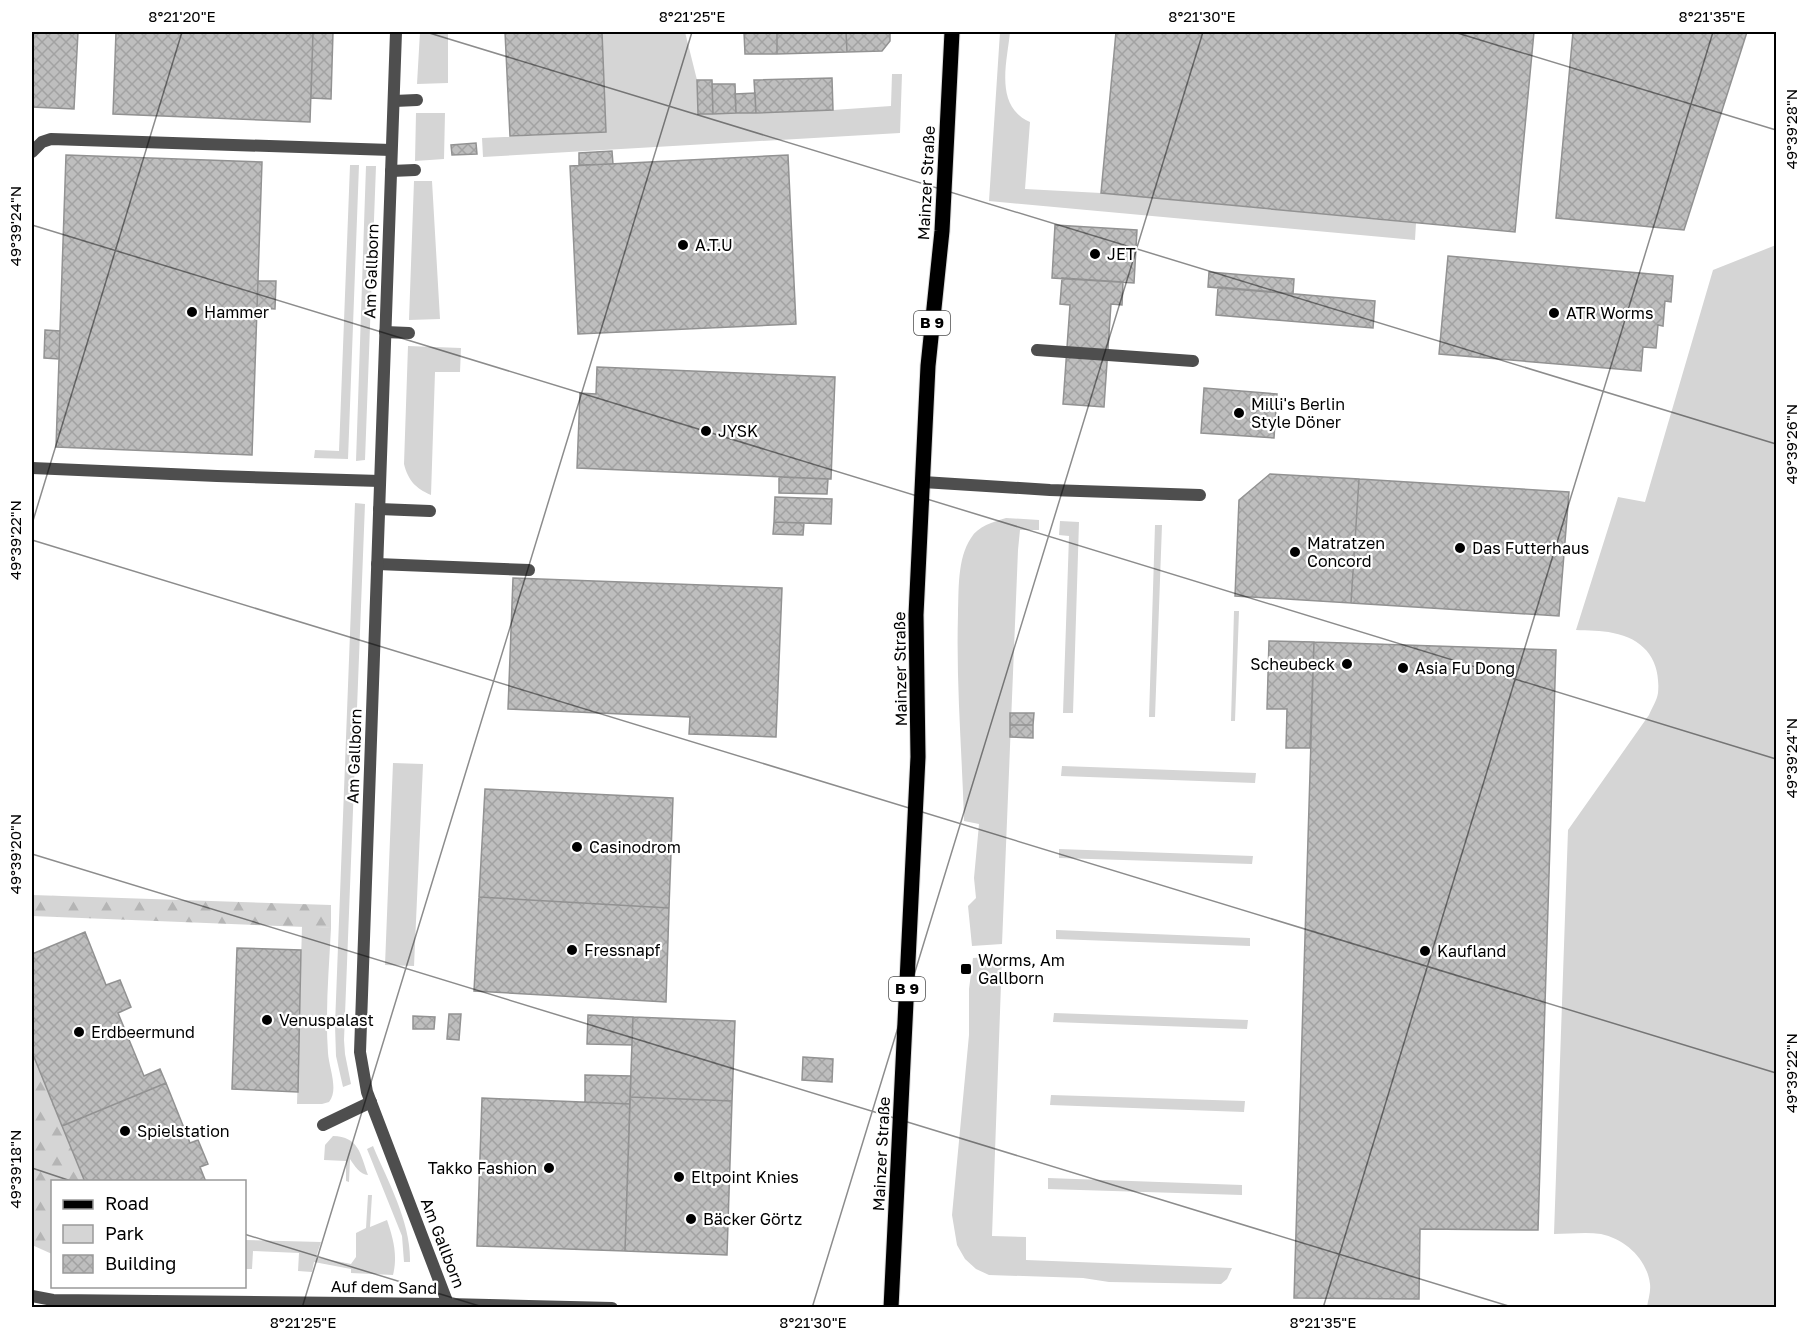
<svg xmlns="http://www.w3.org/2000/svg" width="1808" height="1339" font-family="'Golos Text',sans-serif">
  <style>
    .green { fill: #d5d5d5 }
    .forest { fill: url(#forest-firs) }
    .building { fill: url(#building-cross-hatch); stroke: #929292; stroke-width: 1.5 }
    .lines { fill: none; stroke-linecap: round; stroke-linejoin: round }
    .primary-casing { stroke: #dbdbdb; stroke-width: 17 }
    .lane { stroke: #4e4e4e; stroke-width: 12 }
    .street { stroke: #4e4e4e; stroke-width: 12 }
    .primary { stroke: #000; stroke-width: 15 }
    .ticks { fill: none; stroke: #000; stroke-width: 1.5; stroke-opacity: 0.45 }
    .poi-dot { fill: #000; stroke: #fff; stroke-width: 2 }
    .labels { text-anchor: middle; stroke-width: 4.5; stroke-linejoin: round; paint-order: stroke }
    .shield { fill: #fff; stroke: #4c4c4c; stroke-width: 1.5 }
    .shield-label { font-size: 15px; font-weight: bold; fill: #000 }
    .street-label { font-size: 16px; fill: #000; stroke: #fff }
    .poi-label { font-size: 16px; fill: #000; stroke: #fff; text-anchor: start }
    .neatline { fill: none; stroke: #000; stroke-width: 2 }
    .ticks-label { font-size: 15px; text-anchor: middle; fill: #000 }
  </style>
  <defs>
    <pattern id="forest-firs" width="22" height="20" patternUnits="userSpaceOnUse" patternTransform="scale(1.5)"><rect width="22" height="20" fill="#d5d5d5"/><path d="M5 1l3.5 6h-7zM16 11l3.5 6h-7z" fill="#b5b5b5"/></pattern>
    <pattern id="building-cross-hatch" width="8" height="8" patternUnits="userSpaceOnUse" patternTransform="scale(1.5)"><rect width="8" height="8" fill="#bebebe"/><path d="M0 0l8 8M0 8l8-8" fill="none" stroke="#a2a2a2"/></pattern>
  </defs>
  <rect width="100%" height="100%" fill="#fff"/>
  <!-- green -->
  <path class="green" d="M420,32H448V83L417,84Z
    M602,32H685L697,80L698,114L833,110L891,106L892,74H902L900,133L483,157L482,138L606,132Z
    M1000,32H1010C1007,63 994,106 1030,122L1025,189L1101,193L1416,223L1415,240L989,201Z
    M416,113H445L444,159L415,161Z
    M350,165H359L348,459L314,458L315,450L339,451Z
    M366,166H376L365,460L356,461Z
    M414,181H432L440,319L409,320Z
    M1776,245V1307H1647C1648,1300 1651,1292 1650,1284C1647,1259 1625,1239 1601,1234C1586,1232 1569,1234 1554,1234L1568,830L1649,715C1652,708 1657,700 1658,693C1661,661 1645,639 1613,633C1601,630 1588,631 1576,630L1618,497L1645,502L1713,270Z
    M408,346L461,348L460,372H435L431,495C415,488 408,480 404,464Z
    M355,503L365,504L344,1040L345,1054L351,1084L343,1087L336,1056L335,1025Z
    M1006,518L1039,520V530H1020L1018,550L1002,944L972,946L968,906L976,898L974,878L979,824L964,821C962,752 956,683 958,614C959,590 957,559 971,538C978,526 993,522 1006,518Z
    M1060,521L1079,522L1073,713H1063L1069,536L1059,535Z
    M1155,525H1162L1155,717H1149Z
    M1234,611H1239L1235,721H1231Z
    M393,763L423,764L414,966L385,965Z
    M1062,766L1256,773L1255,783L1061,776Z
    M1059,849L1253,856L1252,864L1059,858Z
    M302,926L331,928C329,969 325,1012 328,1053C329,1068 339,1090 329,1102L322,1104H297Z
    M1056,930L1250,938V946L1056,939Z
    M1002,956L992,1236L1026,1237V1260L1232,1268L1227,1279L1221,1284L1109,1282L1083,1278L989,1275L976,1269L965,1259L957,1245L952,1215L969,1035V989L973,958Z
    M1054,1013L1248,1020L1247,1029L1053,1022Z
    M1051,1095L1245,1101L1244,1112L1050,1105Z
    M333,1136C359,1137 360,1153 368,1175C360,1175 354,1165 350,1159L349,1182L346,1181V1161L324,1160L325,1145Z
    M373,1146C388,1182 411,1222 410,1262H404L402,1236L367,1149Z
    M1048,1178L1242,1185V1195L1048,1189Z
    M368,1195H372L370,1227L387,1220C393,1238 398,1255 393,1275L351,1273V1269L314,1262L312,1272L298,1271L299,1253L253,1251L252,1269H245V1240L321,1242L316,1257L351,1264L356,1257V1233L366,1228Z"/>
  <!-- forest -->
  <path class="forest" d="M32,895L331,905V928L32,916Z
    M32,1052L85,1181L52,1182V1254L32,1245Z"/>
  <!-- building -->
  <path class="building" d="M32,32H78L74,109L32,107Z
    M116,32H313L310,122L113,114Z
    M313,32H333L331,99L311,98Z
    M505,32H602L606,132L510,136Z
    M744,32H777V54H745Z
    M777,32H846L847,52L777,54Z
    M846,32H890V41L882,51L847,52Z
    M1116,32H1534L1515,232L1101,193Z
    M1573,32H1747L1684,230L1556,218Z
    M832,78L833,110L756,113L754,80Z
    M697,80H712L713,114H698Z
    M712,84H735L736,113L713,114Z
    M755,93L756,113H736L735,94Z
    M476,143L477,154L452,155L451,145Z
    M612,151L613,164L579,165V153Z
    M66,155L262,162L252,455L56,447Z
    M788,155L796,324L578,334L570,166Z
    M1055,225L1137,230L1134,283L1052,278Z
    M1448,256L1673,276L1671,302L1665,301L1663,326L1658,325L1656,348L1643,347L1641,371L1439,354Z
    M1209,272L1294,279L1293,294L1208,287Z
    M1062,278L1123,282L1122,305L1111,304L1104,407L1063,404L1070,305L1060,304Z
    M258,281H276L275,309L257,308Z
    M1218,287L1375,301L1373,328L1216,315Z
    M45,330L60,331L59,359L44,358Z
    M597,367L835,377L831,479L577,468L580,393L596,394Z
    M1204,388L1277,394L1274,438L1201,433Z
    M1270,474L1359,479L1351,603L1235,596L1239,500Z
    M779,477L828,479L827,494L779,493Z
    M1359,479L1569,492L1559,616L1351,603Z
    M775,497L832,499L831,524L774,522Z
    M774,522L804,523L803,535L773,534Z
    M513,578L782,588L776,737L689,734L690,717L508,709Z
    M1269,641L1314,642L1310,748H1286L1287,709H1267Z
    M1314,642L1556,650L1538,1230L1420,1229L1419,1299L1294,1298Z
    M1010,713H1034L1033,725H1010Z
    M1010,725H1033V738L1010,737Z
    M485,789L673,798L669,908L479,897Z
    M479,897L669,908L666,1002L474,991Z
    M85,932L106,985L120,980L131,1007L118,1013L144,1076L160,1069L166,1083L62,1126L32,1052V954Z
    M237,948L301,950L298,1092L232,1089Z
    M449,1014H461L459,1040L447,1039Z
    M588,1015L633,1017L632,1045L587,1044Z
    M413,1016L435,1017L434,1029H413Z
    M633,1017L735,1021L732,1101L630,1097Z
    M803,1057L833,1059L832,1082L802,1080Z
    M585,1075L631,1076L630,1104L585,1102Z
    M166,1083L190,1143L198,1140L208,1164L200,1167L206,1182H85L62,1126Z
    M630,1097L732,1101L727,1255L625,1251Z
    M482,1098L630,1104L625,1251L477,1246Z"/>
  <g class="lines">
    <!-- primary casing -->
    <g class="primary-casing">
      <path id="primary" d="M891,1308L918,757L916,615L928,366L942,231L952,32"/>
    </g>
    <!-- lane -->
    <path class="lane" d="M394,101L417,100
      M32,152L42,142L51,139L391,150
      M391,171L415,170
      M385,332L409,333
      M1037,350L1193,361
      M32,468L217,476L380,481
      M923,482L1050,490L1200,495
      M379,509L430,511
      M377,564L529,570
      M323,1125L371,1102"/>
    <!-- street -->
    <path class="street" d="M396,32L360,1052L367,1092L448,1304
      M32,1296L53,1300L448,1304L612,1308"/>
    <!-- primary -->
    <use href="#primary" class="primary"/>
  </g>
  <!-- ticks -->
  <path class="ticks" d="M426,32L1776,444M1454,32L1776,130M32,225L1776,759M32,524L182,32M32,540L1776,1073M32,854L1515,1308M32,1168L74,1182M244,1234L486,1308M302,1308L692,32M812,1308L1203,32M1323,1308L1713,32"/>
  <!-- markers -->
  <g class="poi-dot">
    <circle cx="683" cy="245" r="6"/>
    <circle cx="1095" cy="254" r="6"/>
    <circle cx="192" cy="312" r="6"/>
    <circle cx="1554" cy="313" r="6"/>
    <circle cx="1239" cy="413" r="6"/>
    <circle cx="706" cy="431" r="6"/>
    <circle cx="1460" cy="548" r="6"/>
    <circle cx="1295" cy="552" r="6"/>
    <circle cx="1347" cy="664" r="6"/>
    <circle cx="1403" cy="668" r="6"/>
    <circle cx="577" cy="847" r="6"/>
    <circle cx="572" cy="950" r="6"/>
    <circle cx="1425" cy="951" r="6"/>
    <rect x="960" y="963" width="12" height="12" rx="3"/>
    <circle cx="267" cy="1020" r="6"/>
    <circle cx="79" cy="1032" r="6"/>
    <circle cx="125" cy="1131" r="6"/>
    <circle cx="549" cy="1168" r="6"/>
    <circle cx="679" cy="1177" r="6"/>
    <circle cx="691" cy="1219" r="6"/>
  </g>
  <g class="labels">
    <!-- shield labels -->
    <g class="shield">
      <rect x="914" y="311" width="36" height="24" rx="4.5"/>
      <rect x="889" y="977" width="36" height="24" rx="4.5"/>
    </g>
    <g class="shield-label">
      <text x="932" y="328">B 9</text>
      <text x="907" y="994">B 9</text>
    </g>
    <!-- street labels -->
    <g class="street-label">
      <text transform="translate(926 183) rotate(-87)" y="6">Mainzer Straße</text>
      <text transform="translate(371 271) rotate(-88)" y="6">Am Gallborn</text>
      <text transform="translate(900 669) rotate(-91)" y="6">Mainzer Straße</text>
      <text transform="translate(354 756) rotate(-88)" y="6">Am Gallborn</text>
      <text transform="translate(881 1154) rotate(-87)" y="6">Mainzer Straße</text>
      <text transform="translate(443 1243) rotate(69)" y="6">Am Gallborn</text>
      <text transform="translate(384 1287) rotate(1)" y="6">Auf dem Sand</text>
    </g>
    <!-- poi labels -->
    <g class="poi-label">
      <text x="695" y="251">A.T.U</text>
      <text x="1107" y="260">JET</text>
      <text x="204" y="318">Hammer</text>
      <text x="1566" y="319">ATR Worms</text>
      <text x="1251" y="410">Milli's Berlin<tspan x="1251" dy="18">Style Döner</tspan></text>
      <text x="718" y="437">JYSK</text>
      <text x="1307" y="549">Matratzen<tspan x="1307" dy="18">Concord</tspan></text>
      <text x="1472" y="554">Das Futterhaus</text>
      <text x="1335" y="670" text-anchor="end">Scheubeck</text>
      <text x="1415" y="674">Asia Fu Dong</text>
      <text x="589" y="853">Casinodrom</text>
      <text x="584" y="956">Fressnapf</text>
      <text x="1437" y="957">Kaufland</text>
      <text x="978" y="966">Worms, Am<tspan x="978" dy="18">Gallborn</tspan></text>
      <text x="279" y="1026">Venuspalast</text>
      <text x="91" y="1038">Erdbeermund</text>
      <text x="137" y="1137">Spielstation</text>
      <text x="537" y="1174" text-anchor="end">Takko Fashion</text>
      <text x="691" y="1183">Eltpoint Knies</text>
      <text x="703" y="1225">Bäcker Görtz</text>
    </g>
  </g>
  <!-- border -->
  <rect width="1808" height="1339" fill="none" stroke="#ffffff" stroke-width="66"/>
  <!-- legend -->
  <rect x="51" y="1180" width="195" height="108" fill="#ffffff" stroke="#999999" stroke-width="1.5"/>
  <rect x="63" y="1200" width="30" height="9" fill="#000000" stroke="#999999" stroke-width="1.5"/>
  <text x="105" y="1210" font-size="18" fill="#000000">Road</text>
  <rect x="63" y="1225" width="30" height="18" fill="#d5d5d5" stroke="#999999" stroke-width="1.5"/>
  <text x="105" y="1240" font-size="18" fill="#000000">Park</text>
  <rect x="63" y="1255" width="30" height="18" fill="url(#building-cross-hatch)" stroke="#999999" stroke-width="1.5"/>
  <text x="105" y="1270" font-size="18" fill="#000000">Building</text>
  <rect x="33" y="33" width="1742" height="1273" class="neatline"/>
  <g class="ticks-label">
    <text x="182" y="22">8°21'20"E</text>
    <text x="692" y="22">8°21'25"E</text>
    <text x="1202" y="22">8°21'30"E</text>
    <text x="1712" y="22">8°21'35"E</text>
    <text transform="translate(1792 129) rotate(-90)" y="5">49°39'28"N</text>
    <text transform="translate(16 226) rotate(-90)" y="5">49°39'24"N</text>
    <text transform="translate(1792 444) rotate(-90)" y="5">49°39'26"N</text>
    <text transform="translate(16 540) rotate(-90)" y="5">49°39'22"N</text>
    <text transform="translate(1792 758) rotate(-90)" y="5">49°39'24"N</text>
    <text transform="translate(16 854) rotate(-90)" y="5">49°39'20"N</text>
    <text transform="translate(1792 1073) rotate(-90)" y="5">49°39'22"N</text>
    <text transform="translate(16 1169) rotate(-90)" y="5">49°39'18"N</text>
    <text x="303" y="1328">8°21'25"E</text>
    <text x="813" y="1328">8°21'30"E</text>
    <text x="1323" y="1328">8°21'35"E</text>
  </g>
</svg>
